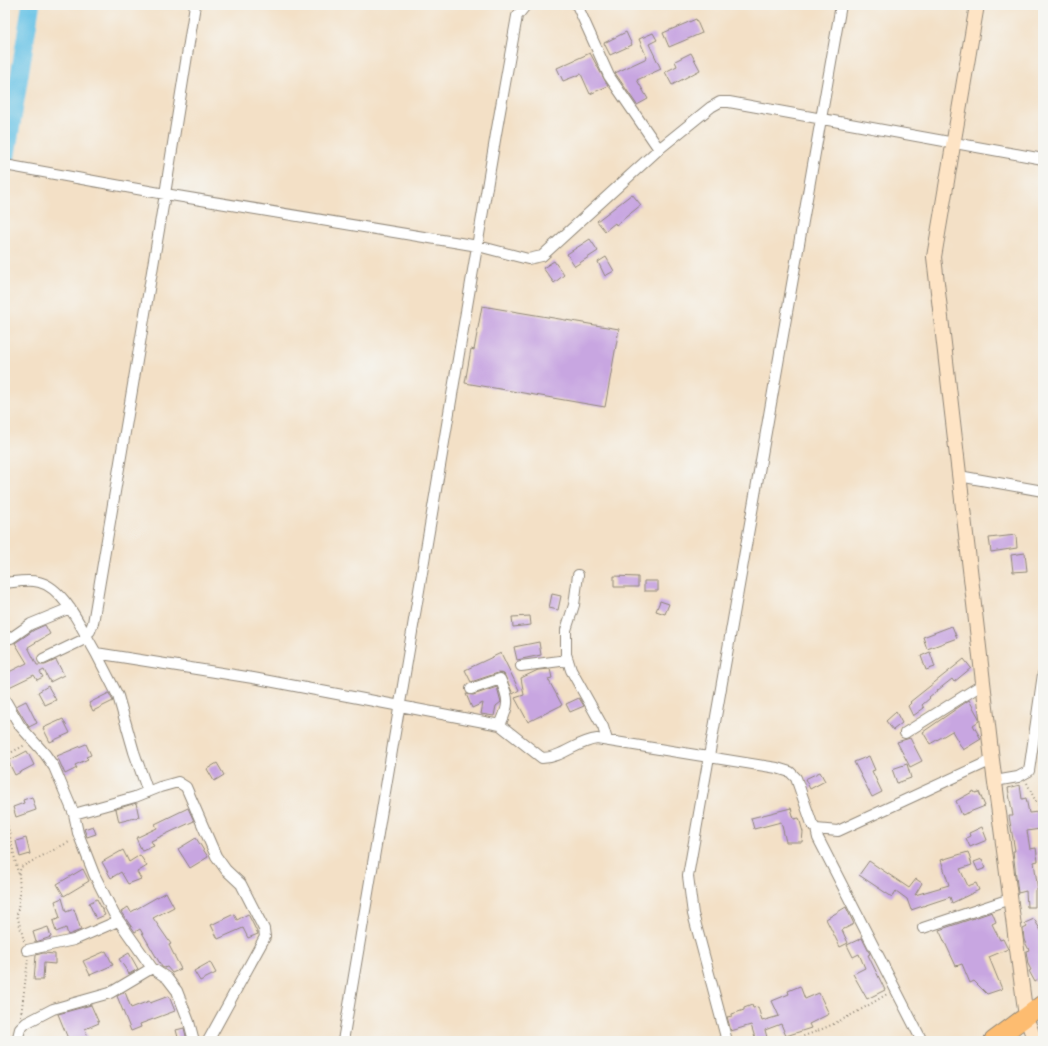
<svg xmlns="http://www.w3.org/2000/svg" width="1048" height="1046" font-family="'Patrick Hand',sans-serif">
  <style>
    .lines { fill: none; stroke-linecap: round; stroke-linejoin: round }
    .river { stroke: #68c3e6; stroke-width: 18 }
    .building { fill: #c8a6e1 }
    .street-casing { stroke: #8f8678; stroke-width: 12 }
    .secondary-casing { stroke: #8f8678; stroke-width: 16 }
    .highway-casing { stroke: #8f8678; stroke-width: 20 }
    .path { stroke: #8f8678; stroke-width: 2; stroke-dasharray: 1 3; stroke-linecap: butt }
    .street { stroke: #fff; stroke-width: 10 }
    .secondary { stroke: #fee4c5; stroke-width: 14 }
    .highway { stroke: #fdbc6f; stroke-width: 18 }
  </style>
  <rect width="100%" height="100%" fill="#f6f6f2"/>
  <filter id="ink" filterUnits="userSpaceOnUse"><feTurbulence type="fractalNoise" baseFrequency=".025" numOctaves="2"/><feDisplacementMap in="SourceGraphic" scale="8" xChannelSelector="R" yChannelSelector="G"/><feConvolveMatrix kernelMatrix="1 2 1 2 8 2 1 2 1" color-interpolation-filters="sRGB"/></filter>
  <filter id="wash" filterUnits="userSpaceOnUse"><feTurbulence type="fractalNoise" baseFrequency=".012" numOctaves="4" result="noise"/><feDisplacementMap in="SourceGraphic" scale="16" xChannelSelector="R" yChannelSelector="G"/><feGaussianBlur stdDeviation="0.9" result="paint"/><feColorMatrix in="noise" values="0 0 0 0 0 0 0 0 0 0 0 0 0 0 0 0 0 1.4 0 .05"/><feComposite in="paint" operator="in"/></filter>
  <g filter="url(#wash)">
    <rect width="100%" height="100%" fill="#f3e0c6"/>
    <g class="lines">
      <!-- river -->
      <path class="river" d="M5,164L31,5"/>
    </g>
    <g id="blocks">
      <!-- building -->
      <path class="building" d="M696,19L702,33L669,47L663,33Z
        M626,32L632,45L610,55L604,43Z
        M653,33L657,40L649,44L661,69L637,80L648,99L637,105L615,73L647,58L639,39Z
        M590,53L608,86L590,94L581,74L563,81L557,68Z
        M691,53L700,70L672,85L665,72L677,66L675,61Z
        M632,194L641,205L616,225L615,223L605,231L597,221Z
        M590,239L598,251L575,266L567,254Z
        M606,257L614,271L605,276L598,262Z
        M554,261L564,275L554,283L543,268Z
        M482,306L619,329L605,407L465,383L471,349L474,350Z
        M1016,535L1017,548L991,552L989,538Z
        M1025,553L1027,571L1013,572L1011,555Z
        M614,576L638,577V587H614Z
        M644,581H658V591H644Z
        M552,594L561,596L558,610L549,608Z
        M660,601L669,604L665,614L656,611Z
        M530,616L531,625L513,627L512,617Z
        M45,625L50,634L28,647L37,665H45L56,660L64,675L50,682L44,670L40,672L43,677L37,680L34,675L5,689V674L27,663L15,643L34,630Z
        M952,626L957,638L927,649L923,637Z
        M539,642L541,655L517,660L514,647Z
        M930,652L935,667L926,670L921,656Z
        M501,653L519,690L513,694L504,674L498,673L471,682L465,670Z
        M964,659L971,668L954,682L952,679L929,697L930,698L922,705L924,708L913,716L908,706L911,703L910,702Z
        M550,669L552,678L548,679L562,705L528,722L515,698L524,695L521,678L538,670Z
        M48,686L56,700L45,705L38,692Z
        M497,687L501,702L496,706L494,716L481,714L483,703L472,708L466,694L473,695Z
        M109,693L113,701L93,711L89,703Z
        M579,698L584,706L570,712L566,704Z
        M969,700L979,718V721L973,725L981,739L963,750L952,731L930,744L923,732Z
        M26,701L37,723L29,727L16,706Z
        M896,712L902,723L893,730L886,721Z
        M63,719L70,733L50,742L43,728Z
        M910,738L922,761L910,767L897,742Z
        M86,744L91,755L86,757L88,759L75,765L77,768L65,774L57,756Z
        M27,751L34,765L15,775L8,761Z
        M869,756L875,770L872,771L882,792L872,797L854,762Z
        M217,763L224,775L214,781L207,769Z
        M907,764L911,778L897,783L892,769Z
        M820,772L825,781L810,789L805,779Z
        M1020,785L1022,799L1026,798L1029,813L1038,812L1040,829L1027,831L1030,849L1036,848L1038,861L1034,862L1038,890H1035V907H1027L1026,891L1018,893L1013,851H1015L1009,816H1013L1008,788Z
        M974,791L975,793L979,792L985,806L962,815L956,801Z
        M32,797L36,810L16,817L13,807L24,803L23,800Z
        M136,803L139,817L119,822L116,809Z
        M188,808L194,821L151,841L154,846L142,851L136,838L157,828L155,824Z
        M791,808L794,819L799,818L803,832L802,842H786L781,822L754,829L751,818Z
        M93,826L96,834L87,837L84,829Z
        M982,827L987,840L970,847L966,838L970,836L969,833Z
        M26,838L30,854L20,857L16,841Z
        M196,838L208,857L190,868L178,849Z
        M123,850L129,862L140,855L147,866L137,872L141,879L128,884L121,872L111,878L102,862Z
        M968,852L972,865L960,869L968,886L976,883L979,890L952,903L950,897L911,910L907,899L896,891L892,897L859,875L869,861L909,888L916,879L922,883L915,895L949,885L941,860Z
        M982,859L986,868L978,871L974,862Z
        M83,869L89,881L64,896L57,884Z
        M166,892L174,907L153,918L171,944L169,945L181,969L172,973L167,967L164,968L162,967L140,929L135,932L121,912L128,907L131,912Z
        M62,898L66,912L74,909L81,930L68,935L66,928L56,932L53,921L60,918L55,901Z
        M97,899L105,915L96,919L89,903Z
        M846,907L854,924L842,930L848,943L840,947L826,919Z
        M992,912L996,922L992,924L1000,940L1003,939L1008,949L989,957L1002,989L987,994L974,981L970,983L962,964L956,966L939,930Z
        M234,914L237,920L248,914L258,934L248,938L243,928L218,939L211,925Z
        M1034,919L1043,934V977L1035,982L1029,971L1031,970L1028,964L1026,951L1029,950L1024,940L1023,929L1027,927L1025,923Z
        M48,927L51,937L36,942L33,932Z
        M862,938L870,954L868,955L885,990L867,999L853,974L865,968L859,954L853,957L847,945Z
        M106,951L113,965L90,975L83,961Z
        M43,953L55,954V964L44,963L43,980H34L36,955Z
        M129,953L138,969L129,974L119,959Z
        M210,962L216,973L200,981L194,971Z
        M800,986L805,999L819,993L829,1014L809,1024L811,1028L786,1036L781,1024L765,1030L768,1041H756L751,1025L731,1031L727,1017L732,1016V1014L744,1010V1008L752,1005L753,1008L758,1007L762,1021L779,1016L772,1001L789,994L788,991Z
        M125,992L131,1008L149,1001L150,1003L169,996L175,1011L140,1024L141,1027L131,1031L117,996Z
        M91,1005L99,1023L85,1029L90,1041H69L58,1014Z
        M184,1028L187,1040L179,1041L176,1030Z"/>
    </g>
  </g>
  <g filter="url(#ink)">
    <use href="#blocks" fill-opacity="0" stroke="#8f8678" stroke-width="1"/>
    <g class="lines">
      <!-- street casing -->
      <g class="street-casing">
        <path id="street" d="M577,5L609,76L659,149
          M5,165L165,194L478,246L528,259L542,256L659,149L711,107L720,102H729L1043,159
          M959,476L1043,491
          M578,575L574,605L566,630V654L571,670L603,727L607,740
          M5,583C16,582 28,579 39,582C65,588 83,632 96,653L253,678L500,725L542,758C562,758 577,741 597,739L777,768L790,772L796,778L812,824L816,829L818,838L922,1041
          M85,635L90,631L93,623L165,194L195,5
          M11,638L31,624L70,608
          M96,653L118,696L134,752L148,792
          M43,659L87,638
          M521,666L568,660
          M471,689L500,679C510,699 509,706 500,725
          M5,700L20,726L45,754L54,767L74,814L78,833L94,874L114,914L152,968L167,978L177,991L189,1022L194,1041
          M905,733L983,684
          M995,781L1018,777L1029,771L1043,674
          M74,814L135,797L160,787L178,782L186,787L216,856L226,870L241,884L264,929L265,937L208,1041
          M816,829L838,831L992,760
          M923,928L1010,899
          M27,950L74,940L118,921
          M17,1041L20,1029L26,1023L53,1009L110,993L152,968
          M343,1041L496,134L517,16L526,5
          M727,1041L693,914L688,876L841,5"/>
      </g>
      <!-- secondary casing -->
      <g class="secondary-casing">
        <path id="secondary" d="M977,5L934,257L992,760L1026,1017L1035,1041"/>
      </g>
      <!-- highway casing -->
      <g class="highway-casing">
        <path id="highway" d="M993,1041L1043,1004"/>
      </g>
      <!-- path -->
      <path class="path" d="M5,756L25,745
        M1027,783L1035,800L1043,811
        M5,814L18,873
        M1043,851L1042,861L1043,884
        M24,941L17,915L20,894L19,874L21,867L71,841
        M21,1016L28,959
        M788,1041C824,1031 855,1014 887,994"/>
      <!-- street -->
      <use href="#street" class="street"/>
      <!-- secondary -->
      <use href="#secondary" class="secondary"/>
      <!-- highway -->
      <use href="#highway" class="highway"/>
    </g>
  </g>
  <!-- margin -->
  <rect width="1048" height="1046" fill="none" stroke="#f6f6f2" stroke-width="20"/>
</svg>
